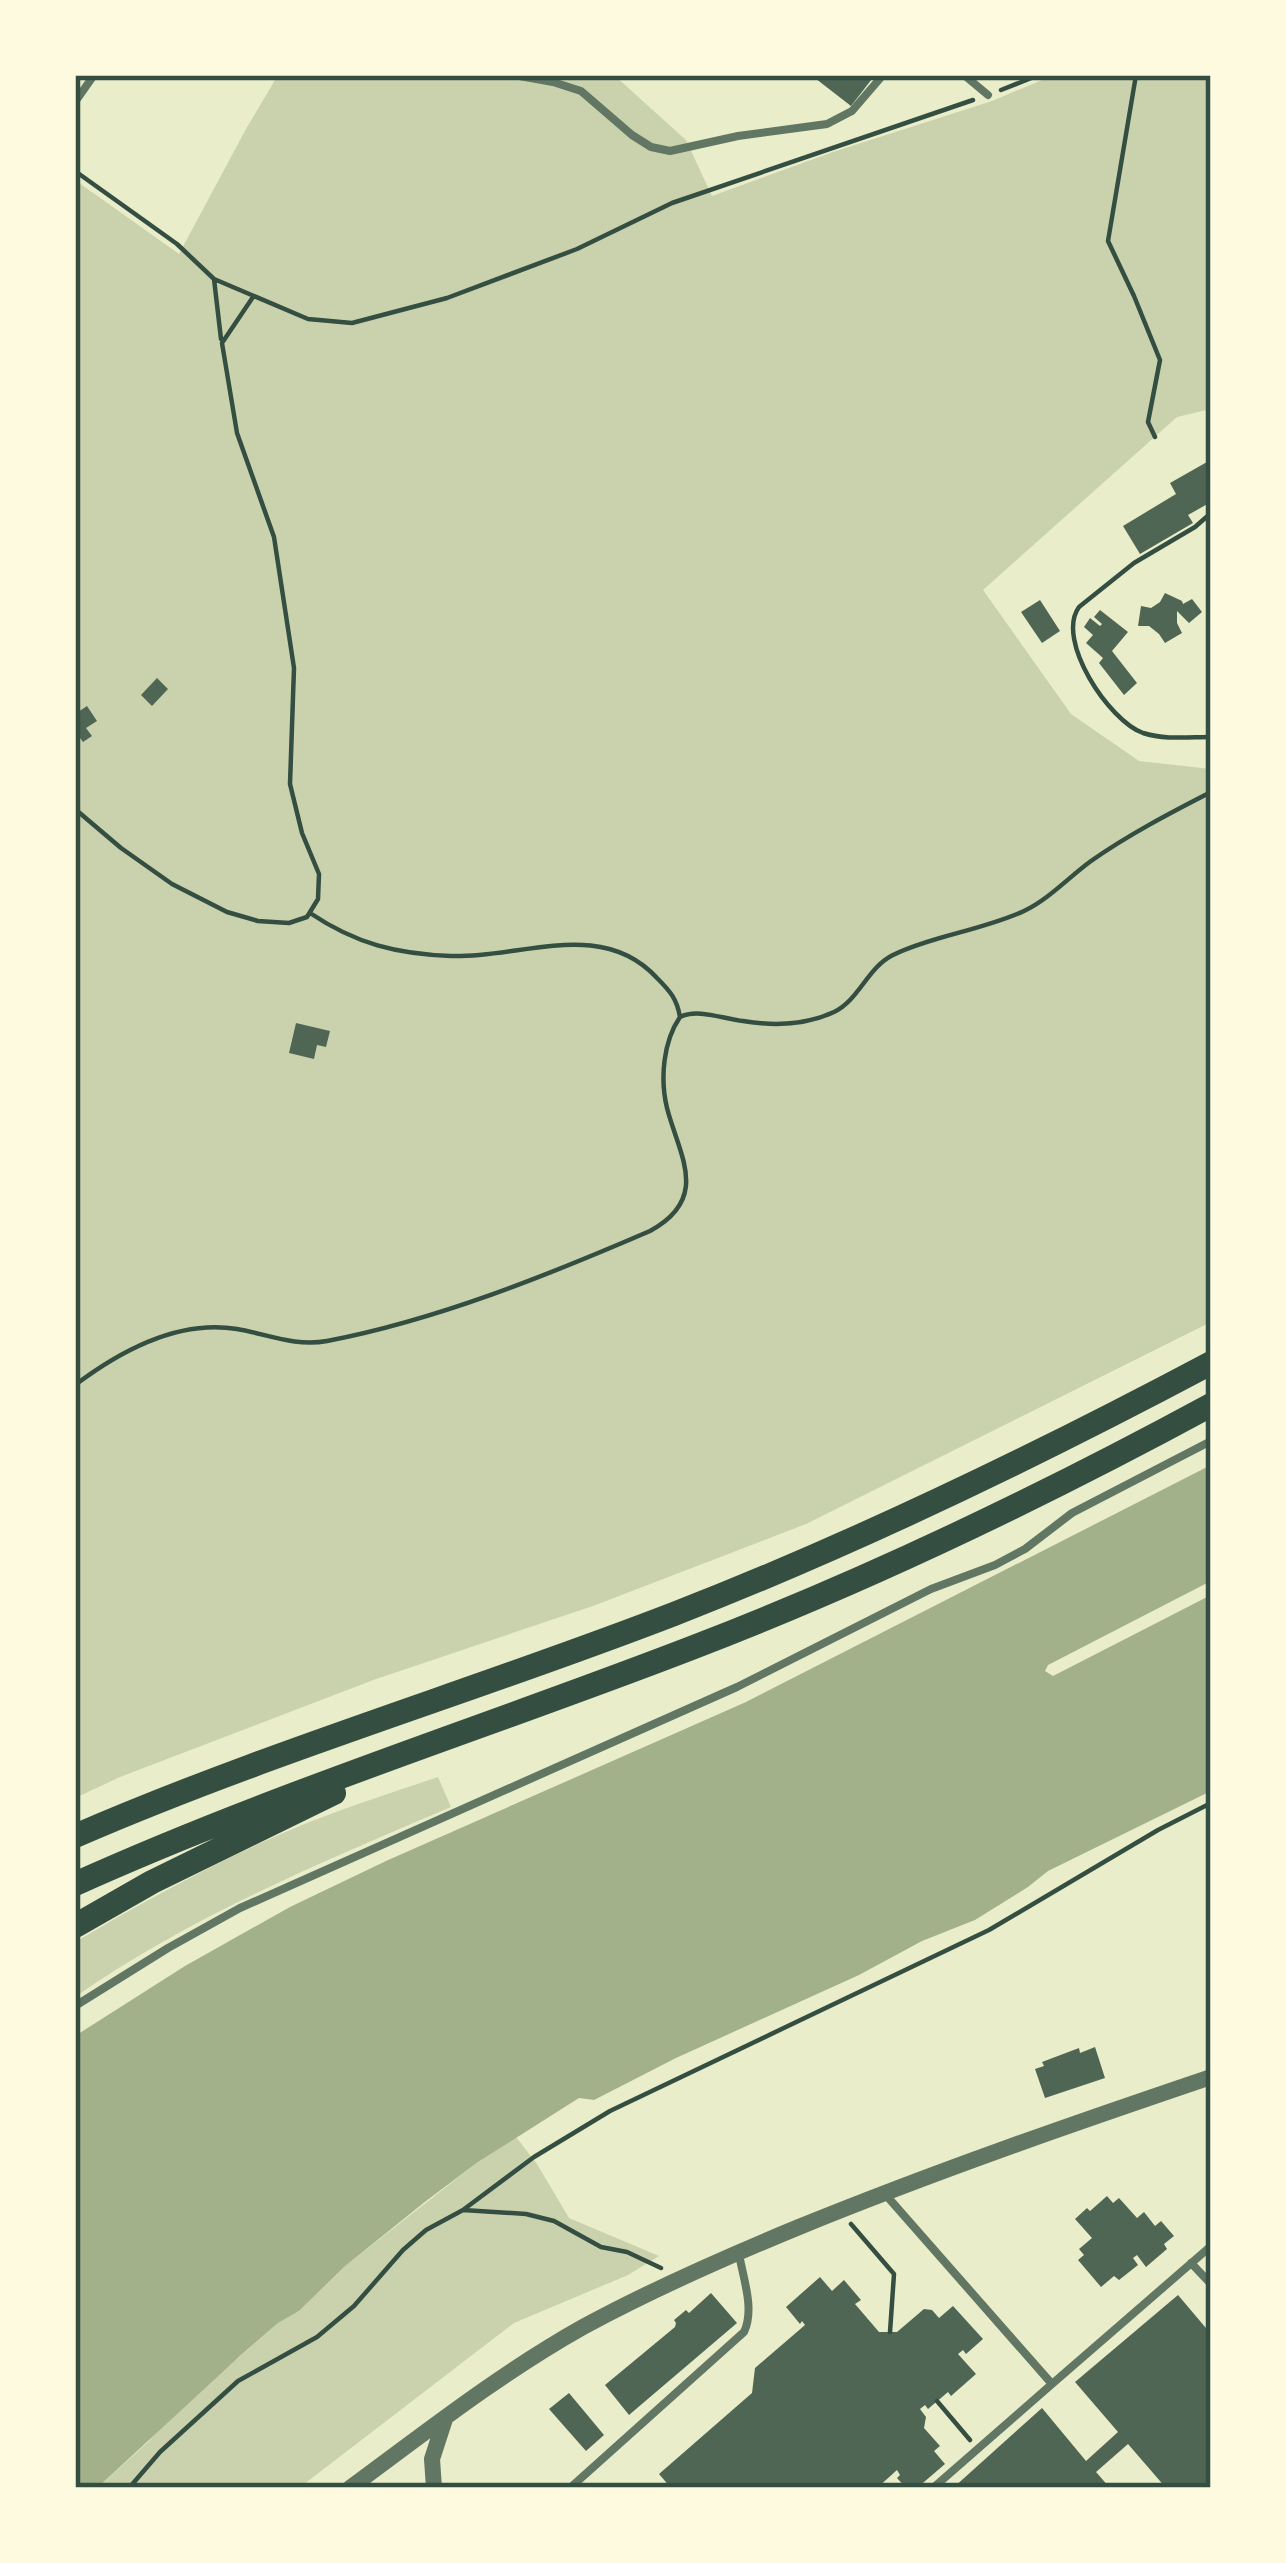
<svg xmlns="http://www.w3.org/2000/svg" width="1286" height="2563" font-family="Lora,serif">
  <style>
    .green { fill: #cad2ad }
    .water { fill: #a3b18a }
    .building { fill: #4f6655 }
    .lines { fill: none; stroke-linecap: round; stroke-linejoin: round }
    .path { stroke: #344e41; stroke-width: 4.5 }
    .service { stroke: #617663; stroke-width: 8 }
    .tertiary { stroke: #617663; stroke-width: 16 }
    .trunk { stroke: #344e41; stroke-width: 24 }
    .neatline { fill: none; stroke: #344e41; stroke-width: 4.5 }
  </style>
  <rect width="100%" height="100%" fill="#e9edc9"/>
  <!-- green -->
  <path class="green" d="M278,75H614L686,140L712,196L833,152L992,101L1054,75H1211V409L1177,417L983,590L1071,714L1139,761L1211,769V1322L806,1524L593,1606L376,1679L120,1777L75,1798V180L179,254L246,129Z
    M438,1777L451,1807C322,1862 191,1916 75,1997V1942C150,1898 226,1856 307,1823C350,1806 394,1792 438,1777Z
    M516,2137L537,2164L569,2218L659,2256L628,2275L514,2323L299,2488H97L148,2442L171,2417L278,2323L299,2311L344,2267L478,2162Z"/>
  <!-- water -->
  <path class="water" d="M1211,1465V1581L1048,1665L1045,1671L1053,1676L1211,1595V1791L1048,1871L1028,1887L975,1920L922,1941L859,1975L676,2058L594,2100L579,2098L478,2162L426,2201L344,2267L299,2311L278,2323L241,2355L97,2488H75V2036L185,1966L290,1907L386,1861L746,1702Z"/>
  <!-- building -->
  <path class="building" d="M811,75H875L851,106Z
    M1207,462L1211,470V502L1188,515L1193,523L1140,554L1123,526L1176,494L1170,483Z
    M1165,593L1182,601L1183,604L1192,599L1202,612L1189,623L1177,611V623L1182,633L1165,643L1159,634L1149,626H1138L1141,606L1151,608L1160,602Z
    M1040,600L1060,631L1042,643L1021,612Z
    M1100,610L1128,632L1112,651L1137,683L1124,695L1099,663L1103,658L1086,643L1093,635L1084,627L1090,618L1100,626L1102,624L1094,617Z
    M157,678L168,689L152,706L141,695Z
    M87,706L97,721L86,728L92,736L83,742L75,731V714Z
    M296,1023L330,1031L326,1047L317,1045L314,1059L289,1053Z
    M1095,2047L1105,2078L1045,2098L1035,2069L1044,2066L1042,2062L1079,2048L1080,2053Z
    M1107,2196L1113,2203L1119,2198L1137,2218L1144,2212L1155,2226L1161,2221L1174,2236L1164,2244L1167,2249L1146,2267L1137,2255L1133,2258L1138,2265L1119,2280L1114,2276L1101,2287L1078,2260L1084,2255L1079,2249L1092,2238L1075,2219L1087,2208L1090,2211Z
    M820,2277L832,2291L844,2280L861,2300L855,2304L879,2332H897L924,2309L932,2310L939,2318L953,2306L983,2339L966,2354L963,2350L958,2354L976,2374L951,2396L948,2392L928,2409L925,2405L920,2409L926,2417L924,2428L940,2446L934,2451L945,2464L917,2488H906L897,2478L900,2475L897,2470L877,2488H671L659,2474L752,2393L755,2368L805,2325L802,2321L800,2324L786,2307Z
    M711,2293L737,2323L629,2415L605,2385L675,2327L676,2323L674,2320L686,2310L689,2313Z
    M1178,2295L1211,2334V2488H1166L1128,2444L1096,2472L1110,2488H953L1042,2408L1086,2461L1118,2432L1075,2382Z
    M569,2393L604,2435L586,2451L549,2409Z"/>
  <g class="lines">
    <!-- path -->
    <path class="path" d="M1136,75L1108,241L1134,296L1160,360L1148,422L1155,437
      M1001,90L1039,75
      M75,171L177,244L214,279L308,319L352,323L447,298L577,249L672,203L973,100
      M214,279L221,339
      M1211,513L1195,527L1134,563L1079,607C1055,640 1109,721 1143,733C1165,740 1189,737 1211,737
      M75,809L121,848L172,884L227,912L258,921L289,923L307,917L318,899L319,874L302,833L290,784L294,668L274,537L237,433L222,343L253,297
      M310,913C356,944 397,954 451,956C519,959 601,917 657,978C670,991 677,999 680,1017
      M75,1385C120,1351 178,1319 237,1329C267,1334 295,1347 327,1341C437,1320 548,1275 650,1231C711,1198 679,1155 667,1108C660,1079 663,1042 680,1017C698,1008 723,1019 743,1021C773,1026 806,1025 834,1012C859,1000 868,967 893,955C932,936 983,930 1024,911C1049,899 1069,877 1091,861C1128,835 1170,813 1211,792
      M463,2210L526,2214L554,2221L601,2247L627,2252L661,2268
      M851,2224L894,2274L890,2332
      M937,2401L970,2440
      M129,2488L160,2452L238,2381L317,2337L354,2306L403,2250L426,2230L463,2210L534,2157L610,2111L989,1930L1158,1830L1211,1803"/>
    <!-- service -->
    <path class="service" d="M514,75L553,82L581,91L632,135L651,147L670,151L738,136L827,124L852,111L883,75
      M964,75L988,95
      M75,102L94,75
      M75,2006L168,1948L240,1908L737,1687L931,1589L995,1565L1025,1549L1072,1513L1211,1441
      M885,2194L1052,2384L1211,2246
      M1191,2263L1211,2284
      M570,2488L744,2332C755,2309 743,2278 739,2254
      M933,2488L1052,2384"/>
    <!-- tertiary -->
    <path class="tertiary" d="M350,2488C426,2432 501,2373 583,2327C653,2289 726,2257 799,2227C934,2172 1072,2124 1211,2077
      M434,2488L432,2459L445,2419"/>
    <!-- trunk -->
    <path class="trunk" d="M75,1836C271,1751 475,1691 674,1614C859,1542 1036,1456 1211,1363
      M75,1884C277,1793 487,1727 694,1647C871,1579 1043,1496 1211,1405
      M75,1926L152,1882L334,1793"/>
  </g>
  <!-- border -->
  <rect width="1286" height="2563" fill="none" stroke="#fefae0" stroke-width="156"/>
  <rect x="78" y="78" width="1130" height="2407" class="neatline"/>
</svg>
